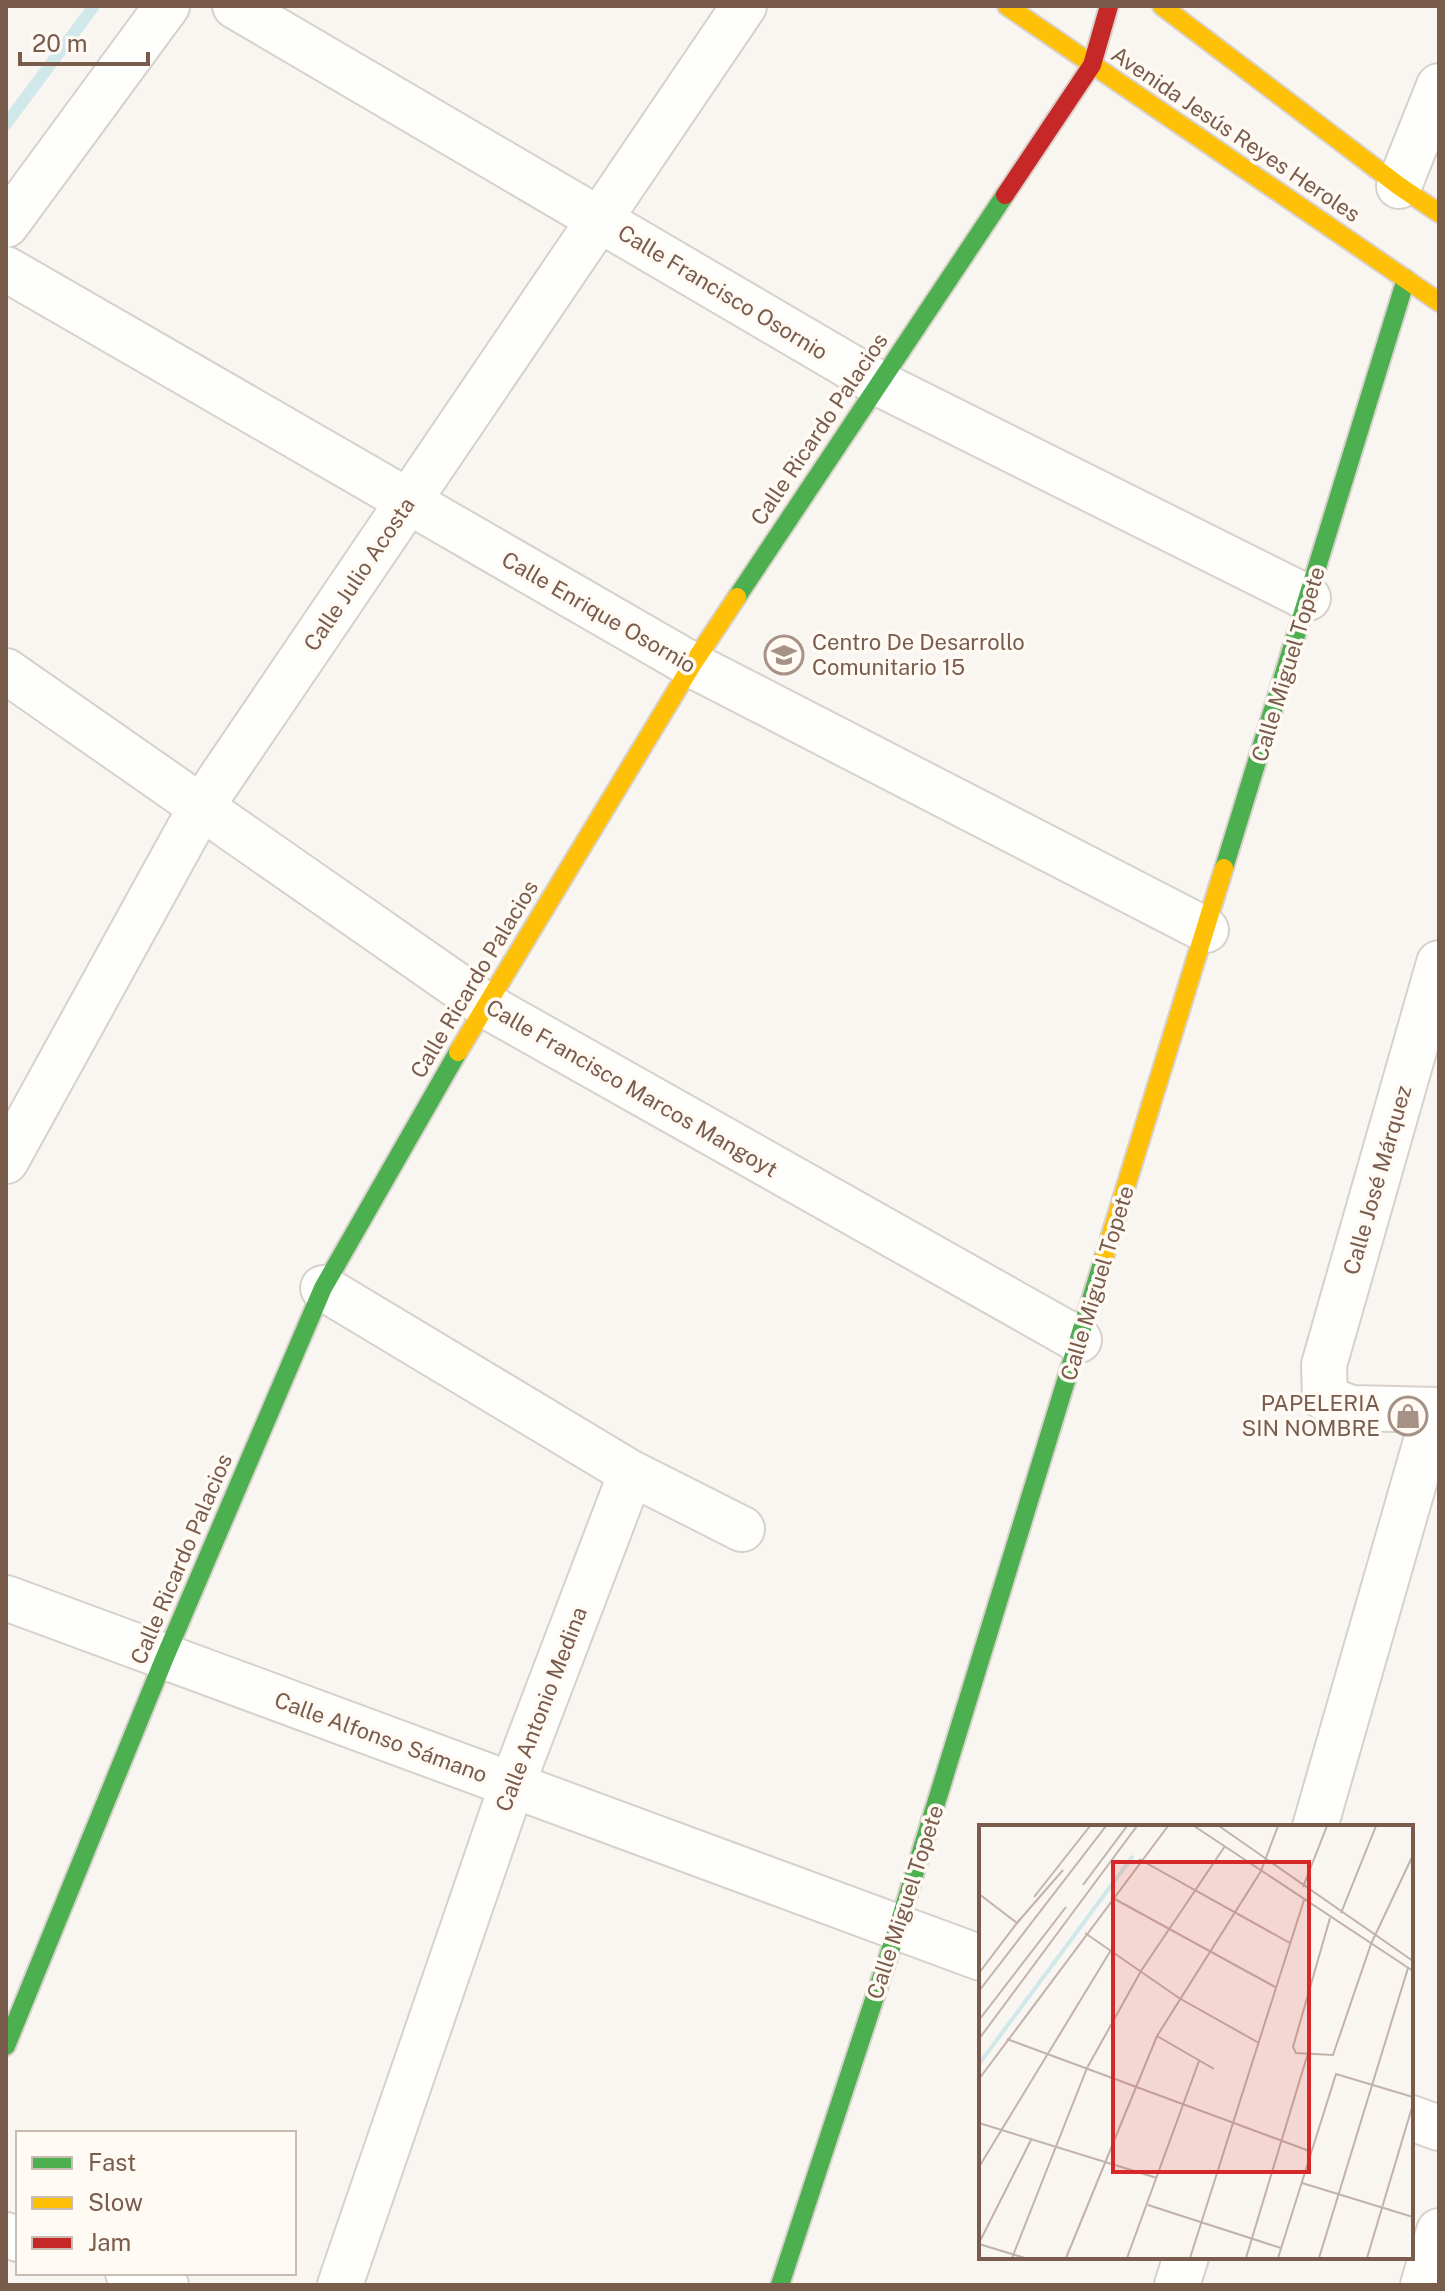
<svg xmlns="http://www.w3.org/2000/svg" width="1445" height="2291" font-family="'Public Sans',sans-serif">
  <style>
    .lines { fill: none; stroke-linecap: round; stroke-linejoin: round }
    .stream { stroke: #d0e8ea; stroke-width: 12 }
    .street-casing { stroke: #d7d1cb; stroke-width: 48 }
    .fast-casing { stroke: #d9d2cb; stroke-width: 22 }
    .slow-casing { stroke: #d9d2cb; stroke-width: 22 }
    .jam-casing { stroke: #d9d2cb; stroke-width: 22 }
    .street { stroke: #fefefd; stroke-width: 44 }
    .fast { stroke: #4caf50; stroke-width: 18 }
    .slow { stroke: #ffc107; stroke-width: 18 }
    .jam { stroke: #c62828; stroke-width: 18 }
    .labels { text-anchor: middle; stroke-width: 7; stroke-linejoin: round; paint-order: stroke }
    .street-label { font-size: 22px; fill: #7a5c4d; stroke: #fffaf3 }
    .poi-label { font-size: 22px; fill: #7a5c4d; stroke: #fffaf3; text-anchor: start }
    .inset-river { fill: none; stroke: #d0e8ea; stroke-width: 4 }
    .inset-road { fill: none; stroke: #c2b3aa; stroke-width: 2 }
    .view { fill: #d62828; fill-opacity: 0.15; stroke: #d62828; stroke-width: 4 }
    .inset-edge { fill: none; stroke: #7a5c4d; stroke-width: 4 }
  </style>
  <rect width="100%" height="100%" fill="#f9f5f0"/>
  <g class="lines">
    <!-- stream -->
    <path class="stream" d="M6,124L94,6"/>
    <!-- street casing -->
    <g class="street-casing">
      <path id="street" d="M235,6L878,383L1308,598
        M1399,186L1439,86
        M6,225L167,6
        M6,269L692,665L1206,930
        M6,671L485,1005L1079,1340
        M1439,963L1324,1365L1325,1398L1351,1408L1439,1410
        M6,1161L201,807L744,6
        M323,1288L631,1473L742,1529
        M6,1598L981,1958
        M1315,1827L1435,1410
        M1411,2118L1439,2128
        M6,2235L18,2239
        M128,2273L166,2285
        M340,2285L512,1785L631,1473
        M1177,2285L1186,2257
        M1423,2285L1439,2231"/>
    </g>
    <!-- fast casing -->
    <g class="fast-casing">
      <path id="fast" d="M737,597L1005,195
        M1224,868L1406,279
        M6,2046L165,1657L323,1288L458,1052
        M780,2285L898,1927L1105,1254"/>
    </g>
    <!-- slow casing -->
    <g class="slow-casing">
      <path id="slow" d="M1007,6L1439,302
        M1162,6L1399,186L1439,213
        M458,1052L692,665L737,597
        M1105,1254L1224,868"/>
    </g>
    <!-- jam casing -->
    <g class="jam-casing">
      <path id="jam" d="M1005,195L1092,65L1109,6"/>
    </g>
    <!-- street -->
    <use href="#street" class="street"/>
    <!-- fast -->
    <use href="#fast" class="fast"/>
    <!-- slow -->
    <use href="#slow" class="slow"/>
    <!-- jam -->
    <use href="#jam" class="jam"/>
  </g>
  <!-- icons -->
  <defs>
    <g id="school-ring" transform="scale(2)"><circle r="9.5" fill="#fffaf3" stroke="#a69286" stroke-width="1.5"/><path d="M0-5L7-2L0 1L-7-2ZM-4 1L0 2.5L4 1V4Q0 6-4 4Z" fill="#a69286"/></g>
    <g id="shop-ring" transform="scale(2)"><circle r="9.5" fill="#fffaf3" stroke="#a69286" stroke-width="1.5"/><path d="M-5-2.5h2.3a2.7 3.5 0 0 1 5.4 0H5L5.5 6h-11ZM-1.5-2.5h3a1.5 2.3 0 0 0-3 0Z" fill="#a69286"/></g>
  </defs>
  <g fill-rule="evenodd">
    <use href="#school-ring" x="784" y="655"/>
    <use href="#shop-ring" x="1408" y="1416"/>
  </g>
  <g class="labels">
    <!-- street labels -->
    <g class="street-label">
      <text transform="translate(1236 134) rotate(34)" y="8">Avenida Jesús Reyes Heroles</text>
      <text transform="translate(723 292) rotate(31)" y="8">Calle Francisco Osornio</text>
      <text transform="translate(819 429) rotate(-56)" y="8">Calle Ricardo Palacios</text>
      <text transform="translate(359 574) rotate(-56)" y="8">Calle Julio Acosta</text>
      <text transform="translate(599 612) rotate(30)" y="8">Calle Enrique Osornio</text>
      <text transform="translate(1288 664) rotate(-73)" y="8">Calle Miguel Topete</text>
      <text transform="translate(474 979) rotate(-59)" y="8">Calle Ricardo Palacios</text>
      <text transform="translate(632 1088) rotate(30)" y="8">Calle Francisco Marcos Mangoyt</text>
      <text transform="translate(1377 1180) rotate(-74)" y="8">Calle José Márquez</text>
      <text transform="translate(1097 1283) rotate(-73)" y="8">Calle Miguel Topete</text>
      <text transform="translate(181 1559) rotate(-67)" y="8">Calle Ricardo Palacios</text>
      <text transform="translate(541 1709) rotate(-69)" y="8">Calle Antonio Medina</text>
      <text transform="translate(381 1737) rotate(20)" y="8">Calle Alfonso Sámano</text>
      <text transform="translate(905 1902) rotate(-72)" y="8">Calle Miguel Topete</text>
    </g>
    <!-- poi labels -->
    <g class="poi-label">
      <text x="812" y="650">Centro De Desarrollo<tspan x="812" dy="25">Comunitario 15</tspan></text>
      <text x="1380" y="1411" text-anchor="end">PAPELERIA<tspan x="1380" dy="25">SIN NOMBRE</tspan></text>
    </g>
  </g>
  <!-- overview -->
  <g transform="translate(979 1825)">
    <rect width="434" height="434" fill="#f9f5f0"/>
    <path class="inset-river" d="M0,239L154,31"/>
    <path class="inset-road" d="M215,1L434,146M240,1L434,136M160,34L311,118M104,60L148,1M324,62L348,1M0,69L38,98M55,72L111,1M132,72L298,163M362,88L397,1M351,93L314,222L317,228L354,230L392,119L434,30M38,98L84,45M106,108L200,173L280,218M0,148L41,94M0,166L127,1M0,195L87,82M178,211L235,244M0,214L158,1M28,214L333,327M0,254L189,1M0,298L178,353M0,342L132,125M323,358L434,392M169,380L302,423M0,418L53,313M0,419L46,433M33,433L108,243L162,146L246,21M87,433L178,211L282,46L299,1M148,433L220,236M211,433L325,75M267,433L329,228M299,433L357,249L434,272M340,433L429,143M388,433L434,279"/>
    <path class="view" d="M134,37H330V347H134Z"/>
    <rect width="434" height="434" class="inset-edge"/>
  </g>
  <!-- border -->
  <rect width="1445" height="2291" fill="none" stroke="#7a5c4d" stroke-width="16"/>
  <!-- legend -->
  <rect x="16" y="2131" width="280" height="144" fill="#fffaf3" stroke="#cabbb1" stroke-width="2"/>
  <rect x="32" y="2157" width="40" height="12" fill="#4caf50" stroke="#cabbb1" stroke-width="2"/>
  <text x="88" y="2171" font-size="24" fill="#7a5c4d">Fast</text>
  <rect x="32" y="2197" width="40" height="12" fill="#ffc107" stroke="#cabbb1" stroke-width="2"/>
  <text x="88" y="2211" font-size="24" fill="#7a5c4d">Slow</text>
  <rect x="32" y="2237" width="40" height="12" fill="#c62828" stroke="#cabbb1" stroke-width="2"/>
  <text x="88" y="2251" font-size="24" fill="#7a5c4d">Jam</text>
  <!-- scale -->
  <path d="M20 52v12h128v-12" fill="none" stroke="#7a5c4d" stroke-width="4"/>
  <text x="32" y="52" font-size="24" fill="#7a5c4d" stroke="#fffaf3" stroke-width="6" paint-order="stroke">20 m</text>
</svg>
